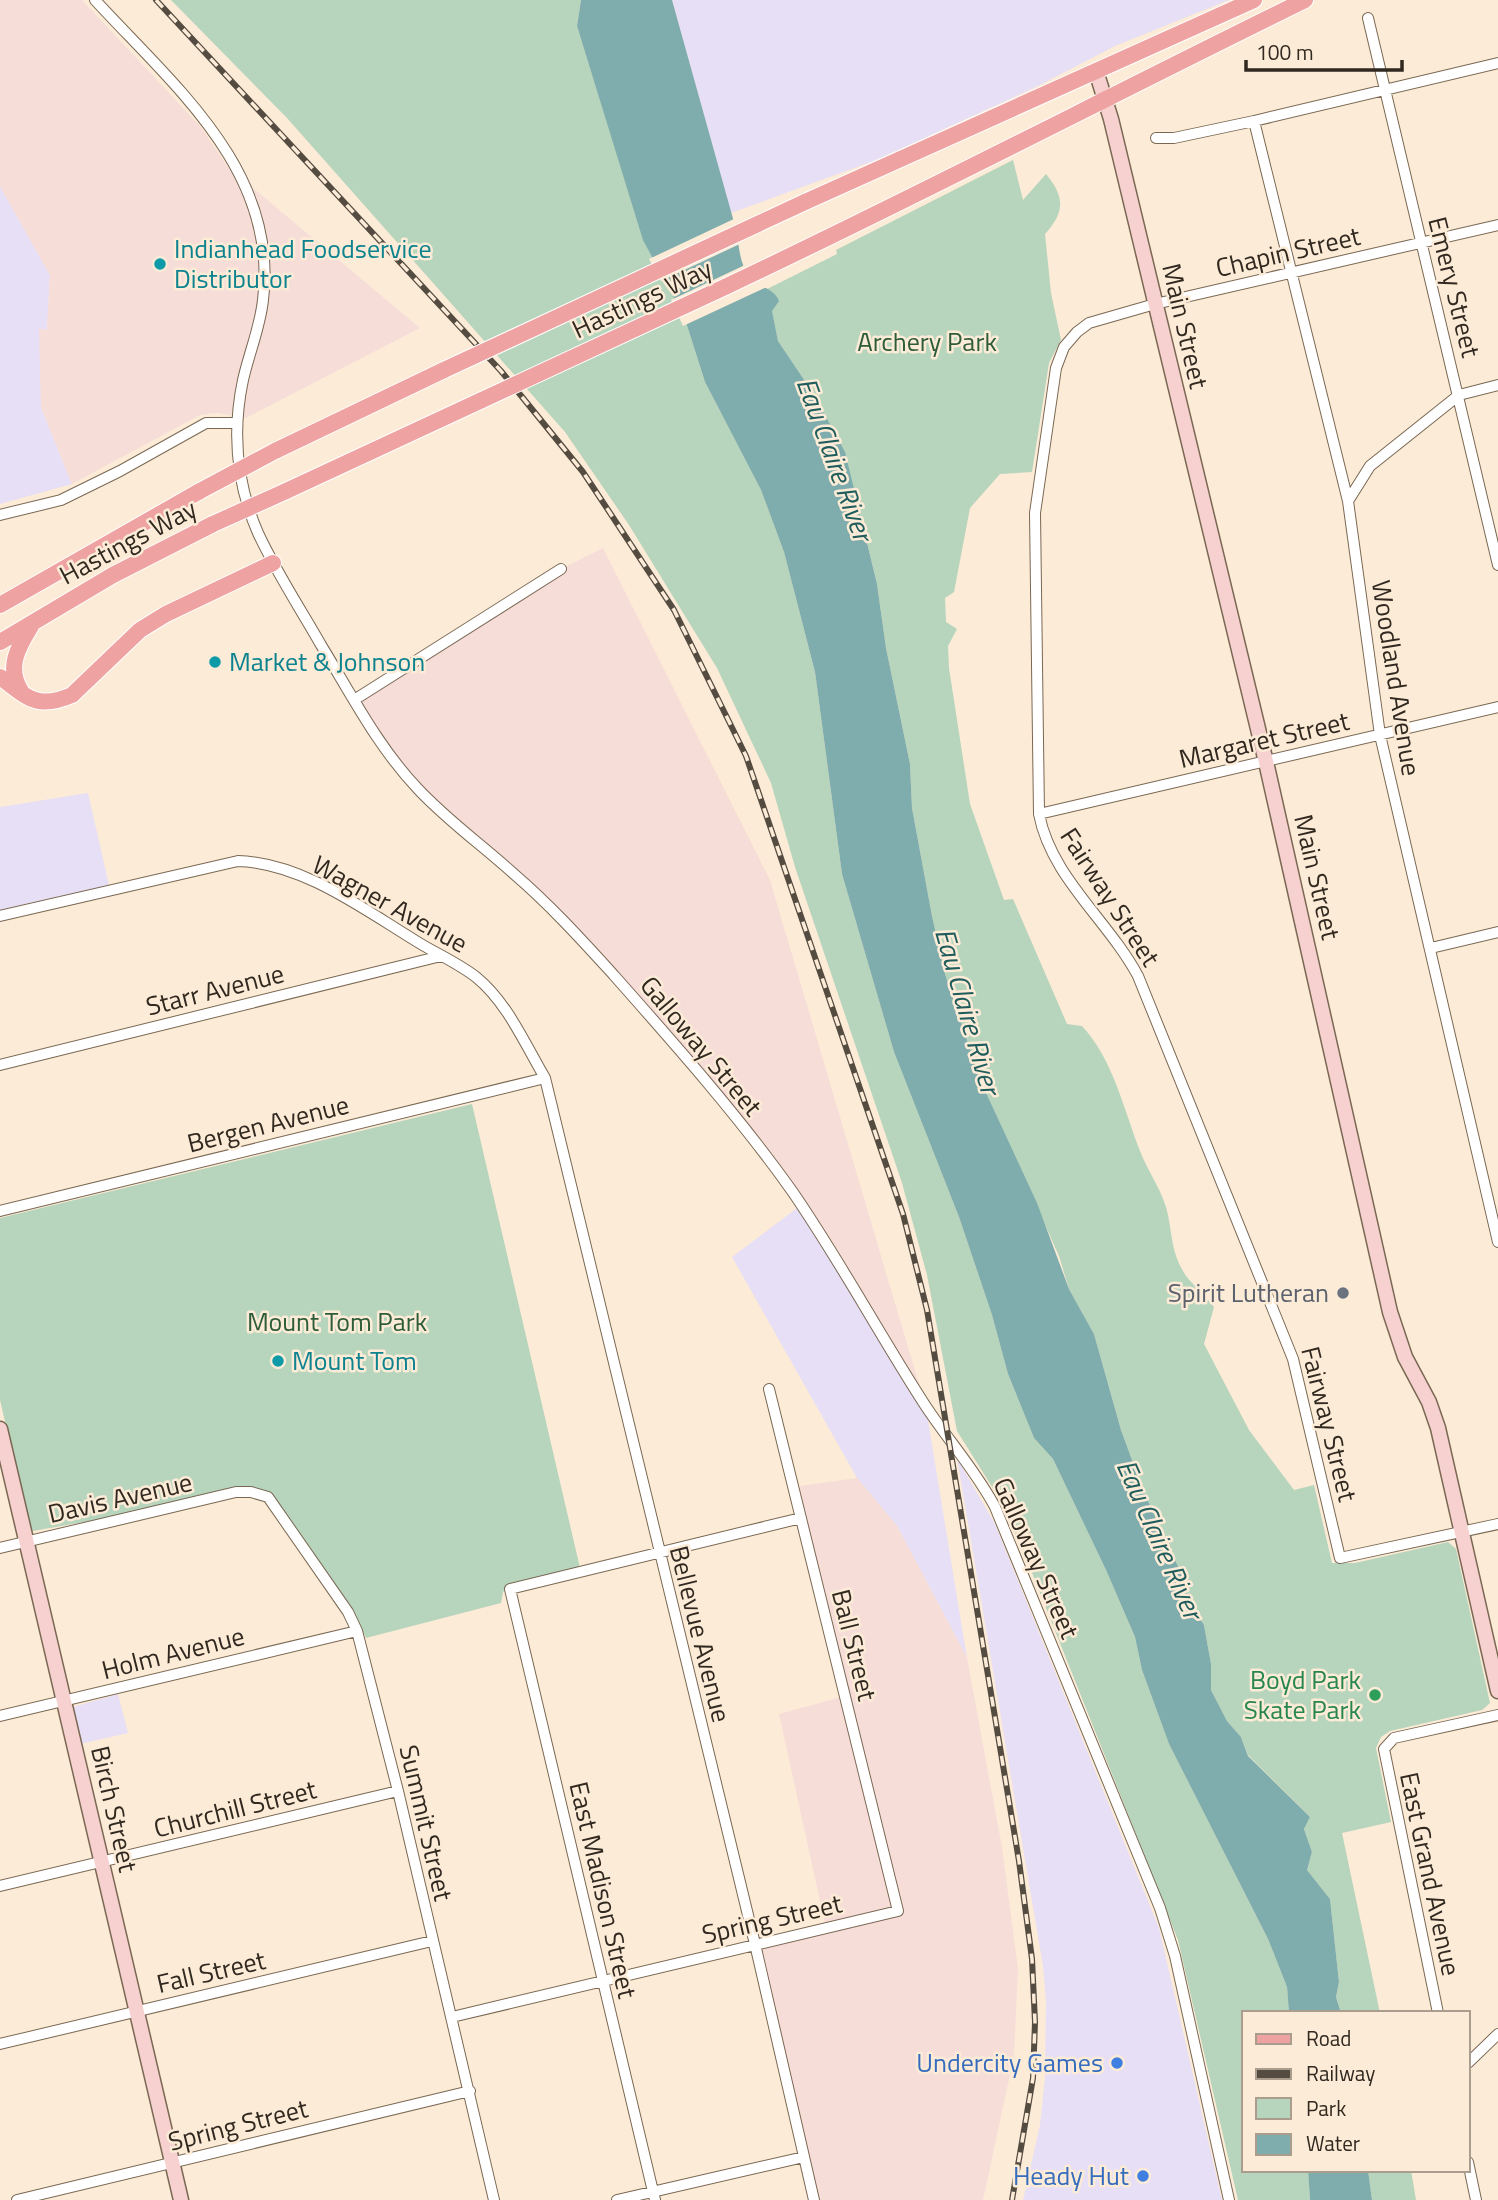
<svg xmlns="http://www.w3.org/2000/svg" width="1498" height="2200" font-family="'Titillium Web',sans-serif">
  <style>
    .commercial { fill: #e7dff5 }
    .industrial { fill: #f7ddd8 }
    .green { fill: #b7d4bc }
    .water { fill: #7facac }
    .pier { fill: #fcebd7 }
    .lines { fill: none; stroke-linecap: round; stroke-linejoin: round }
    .street-casing { stroke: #7a6853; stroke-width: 12 }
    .secondary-casing { stroke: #7a6853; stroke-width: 17 }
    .primary-casing { stroke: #fff; stroke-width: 18 }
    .street { stroke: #fff; stroke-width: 10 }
    .secondary { stroke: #f6d1d0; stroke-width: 14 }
    .primary { stroke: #eea3a2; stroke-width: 16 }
    .rail-casing { stroke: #554c41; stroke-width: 6 }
    .rail { stroke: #fcebd7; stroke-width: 3.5; stroke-dasharray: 10; stroke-linecap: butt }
    .primary-bridge-casing { stroke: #fff; stroke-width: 18; stroke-linecap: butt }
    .primary-bridge { stroke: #eea3a2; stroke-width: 16 }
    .culture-dot { fill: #0f9aa8; stroke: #fcebd7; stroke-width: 2.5 }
    .worship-dot { fill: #6b7280; stroke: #fcebd7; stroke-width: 2.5 }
    .leisure-dot { fill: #2e9e5b; stroke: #fcebd7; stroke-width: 2.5 }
    .shop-dot { fill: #3f7fe0; stroke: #fcebd7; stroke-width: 2.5 }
    .labels { text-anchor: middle; stroke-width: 5; stroke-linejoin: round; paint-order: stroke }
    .culture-label { font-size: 26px; fill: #0d838f; stroke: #fcebd7; text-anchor: start }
    .street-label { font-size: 26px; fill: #312920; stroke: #fcebd7 }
    .park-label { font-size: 26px; fill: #2d5c39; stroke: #fcebd7 }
    .worship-label { font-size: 26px; fill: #5b616d; stroke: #fcebd7; text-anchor: end }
    .leisure-label { font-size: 26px; fill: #27864d; stroke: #fcebd7; text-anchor: end }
    .shop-label { font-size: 26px; fill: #366cbe; stroke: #fcebd7; text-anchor: end }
    .water-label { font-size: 28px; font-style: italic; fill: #1f5d5d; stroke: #fcebd7 }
  </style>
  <rect width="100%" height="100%" fill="#fcebd7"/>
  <!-- commercial -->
  <path class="commercial" d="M672,0H1229L1115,46L1038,86L876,160L731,213Z
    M0,186L50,275L47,330L40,329L41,407L72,484L0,504Z
    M88,793L109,885L0,910V807Z
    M801,1205L926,1408L967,1658L897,1526L857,1478L732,1257Z
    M957,1458L995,1524L1159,1928L1222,2200H1023L1040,2125L1045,2077L1046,2001L1043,1966Z
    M118,1694L128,1733L80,1744L73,1707Z"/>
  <!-- industrial -->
  <path class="industrial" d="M0,0H82L200,126L228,167L420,328L246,418L217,413L200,415L72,484L41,407L39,329L47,330L50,275L0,186Z
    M603,548L770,880L926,1408L835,1256L741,1126L555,913L415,787L354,700L561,569Z
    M857,1478L897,1526L967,1658L1002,1847L1018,1969L1014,2056L983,2200H814L755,1944L826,1928L779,1714L845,1696L801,1518L800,1486Z"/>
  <!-- green -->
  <path class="green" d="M171,0H581L577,26L622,170L684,316L705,382L761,490L784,552L815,672L842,874L894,1052L959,1217L992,1315L1008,1374L1034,1438L1053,1459L1106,1570L1135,1637L1142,1670L1169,1744L1268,1939L1287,1987L1289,2013H1244V2170H1308L1310,2200H1238L1178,1940L1025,1555L999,1498L957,1431L927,1275L902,1183L795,867L771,783L717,668L629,525L565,432L287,118Z
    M1013,160L1023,200L1046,174C1065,197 1065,212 1045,234L1051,293L1061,340L1049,363L1032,472L1000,474L970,508L954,592L945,598L946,622L957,629L948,646L949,668L970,804L1004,900L1013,899L1067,1024L1082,1026C1113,1059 1124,1110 1140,1151C1148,1172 1164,1193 1168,1215C1172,1235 1172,1253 1183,1271C1188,1281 1205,1295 1214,1307L1204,1344L1249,1430L1294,1490L1314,1485L1332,1563H1355L1448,1542L1456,1549L1490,1703L1482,1710L1390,1731L1381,1737L1376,1748L1391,1822L1342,1833L1380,2013H1341L1336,1997L1339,1982L1330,1899L1307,1870L1312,1852L1304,1829L1310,1817L1248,1755L1241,1737L1227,1721L1211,1690V1664L1204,1625L1190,1603L1181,1573L1143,1490L1121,1430L1094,1334L1069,1289L1059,1256L981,1082L945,974L932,916L912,808L910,764L886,648L877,584L854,490L813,393L778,341L767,289L837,254L836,250Z
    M472,1104L580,1568L507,1588L503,1592L501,1603L366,1638L351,1606L269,1493L240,1486L101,1519L33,1531L28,1521L0,1400V1218Z
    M1368,2170H1411L1416,2200H1372Z"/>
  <!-- water -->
  <path class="water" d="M581,0H672L737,233C739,248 740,264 749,276C758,287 774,288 779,301L772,311L778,341L813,393L845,452L877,584L886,648L910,764L912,808L932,916L945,974L981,1082L1037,1203L1069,1289L1094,1334L1121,1430L1143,1490L1181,1573L1190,1603L1204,1625L1211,1664V1690L1227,1721L1241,1737L1248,1756L1310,1817L1304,1829L1312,1852L1307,1870L1330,1899L1339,1982L1336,1997L1341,2013H1289L1287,1987L1268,1939L1169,1744L1142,1670L1135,1637L1106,1570L1053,1459L1034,1438L1008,1374L992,1315L959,1217L894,1052L842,874L815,672L784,552L761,490L705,382L684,316L643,240L577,26Z
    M1308,2170H1368L1372,2200H1310Z"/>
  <!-- pier -->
  <path class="pier" d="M736,218L742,243L661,281L649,259Z
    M747,264L753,276L769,286L683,326L671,300Z"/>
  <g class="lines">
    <!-- street casing -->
    <g class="street-casing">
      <path id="street" d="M95,0C174,86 279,171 263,300C260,328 249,353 243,380C232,432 237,485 258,533C276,572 300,608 321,645C351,694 378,747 418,789C448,821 482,845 514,874C549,904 580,938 611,972C673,1042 738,1115 792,1191C839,1259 878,1332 923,1402C946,1438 975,1469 995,1507L1160,1908L1175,1956L1229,2200
        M1368,18L1498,565
        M1254,121L1348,501L1380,735L1498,1242
        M1156,138H1174L1254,121L1498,63
        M1498,225L1155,304L1089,323L1077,332L1064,347L1056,368L1035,513L1039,814C1051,877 1108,920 1138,976L1293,1359L1340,1558L1498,1524
        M1348,501L1370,466L1459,395L1498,385
        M0,515L61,500L120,471L206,423H236
        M354,700L561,569
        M1039,814L1498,707
        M0,916L238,861C302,863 362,908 416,941C435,953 458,963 476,977C507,1002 525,1044 545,1078L755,1944L814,2200
        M1431,948L1498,932
        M0,1065L441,956
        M0,1211L545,1078
        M0,1548L236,1492H251L268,1497L348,1612L357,1631L398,1791L494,2200
        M0,1716L357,1631
        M0,1886L398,1791
        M1438,2013L1384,1749L1394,1738L1498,1715
        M452,2017L898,1911L769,1389
        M0,2044L432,1941
        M1468,2063L1498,2034
        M1468,2162L1476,2200
        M17,2200L470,2091
        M617,2200L804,2157
        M655,2200L510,1589L801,1518"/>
    </g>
    <!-- secondary casing -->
    <g class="secondary-casing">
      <path id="secondary" d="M1096,71L1111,119L1266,762L1390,1312L1405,1357L1429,1402L1438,1428L1498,1691
        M0,1429L181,2200"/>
    </g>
    <!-- primary casing -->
    <g class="primary-casing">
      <path id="primary" d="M805,202L1254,0
        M725,287C920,195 1111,95 1305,0
        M275,451L444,370
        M284,492L482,400
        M0,605L200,491
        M0,642L113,575L213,524
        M0,677C28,698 37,710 72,695L140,630L166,614L273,563
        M21,691C6,668 18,647 31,626"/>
    </g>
    <!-- street -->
    <use href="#street" class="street"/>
    <!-- secondary -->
    <use href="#secondary" class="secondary"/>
    <!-- primary -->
    <use href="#primary" class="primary"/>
    <!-- rail casing -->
    <g class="rail-casing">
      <path id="rail" d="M156,0L501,371L583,472L674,610L746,756L903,1214L927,1310L1019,1861L1032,1959L1035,2022L1033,2078L1012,2200"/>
    </g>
    <!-- rail -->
    <use href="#rail" class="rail"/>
    <!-- primary-bridge casing -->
    <g class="primary-bridge-casing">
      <path id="primary-bridge" d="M444,370L805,202
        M482,400L725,287
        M200,491L275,451
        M213,524L284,492"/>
    </g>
    <!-- primary-bridge -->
    <use href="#primary-bridge" class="primary-bridge"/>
  </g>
  <!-- markers -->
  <g class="culture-dot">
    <circle cx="160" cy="264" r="7"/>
    <circle cx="215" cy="662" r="7"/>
    <circle cx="278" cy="1361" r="7"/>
  </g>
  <circle class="worship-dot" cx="1343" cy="1293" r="7"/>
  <circle class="leisure-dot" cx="1375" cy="1695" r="7"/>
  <g class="shop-dot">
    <circle cx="1117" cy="2063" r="7"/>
    <circle cx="1143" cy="2176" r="7"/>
  </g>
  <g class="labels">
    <!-- culture labels -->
    <g class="culture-label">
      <text x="174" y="258">Indianhead Foodservice<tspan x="174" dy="30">Distributor</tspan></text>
      <text x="229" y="671">Market &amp; Johnson</text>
      <text x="292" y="1370">Mount Tom</text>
    </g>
    <!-- street labels -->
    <g class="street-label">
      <text transform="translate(1288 252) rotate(-13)" y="9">Chapin Street</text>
      <text transform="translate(1454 287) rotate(76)" y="9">Emery Street</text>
      <text transform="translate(642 299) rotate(-25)" y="9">Hastings Way</text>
      <text transform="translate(1185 326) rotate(77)" y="9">Main Street</text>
      <text transform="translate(128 542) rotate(-28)" y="9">Hastings Way</text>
      <text transform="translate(1396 678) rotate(81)" y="9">Woodland Avenue</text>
      <text transform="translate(1264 740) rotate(-13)" y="9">Margaret Street</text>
      <text transform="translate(1317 877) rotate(77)" y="9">Main Street</text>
      <text transform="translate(1110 897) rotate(57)" y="9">Fairway Street</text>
      <text transform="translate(390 904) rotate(29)" y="9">Wagner Avenue</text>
      <text transform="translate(215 990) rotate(-14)" y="9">Starr Avenue</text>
      <text transform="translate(701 1046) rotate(50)" y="9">Galloway Street</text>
      <text transform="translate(268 1124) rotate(-14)" y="9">Bergen Avenue</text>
      <text transform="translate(1329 1424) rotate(76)" y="9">Fairway Street</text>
      <text transform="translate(120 1498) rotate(-13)" y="9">Davis Avenue</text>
      <text transform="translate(1036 1558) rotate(66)" y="9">Galloway Street</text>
      <text transform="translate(700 1634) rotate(76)" y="9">Bellevue Avenue</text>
      <text transform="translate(854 1645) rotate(76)" y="9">Ball Street</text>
      <text transform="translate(173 1653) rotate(-14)" y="9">Holm Avenue</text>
      <text transform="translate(114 1809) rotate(77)" y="9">Birch Street</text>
      <text transform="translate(235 1809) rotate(-14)" y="9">Churchill Street</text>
      <text transform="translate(426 1823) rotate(77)" y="9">Summit Street</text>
      <text transform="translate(1430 1874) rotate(78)" y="9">East Grand Avenue</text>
      <text transform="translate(603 1890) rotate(77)" y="9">East Madison Street</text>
      <text transform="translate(772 1919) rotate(-13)" y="9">Spring Street</text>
      <text transform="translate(211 1972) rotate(-13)" y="9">Fall Street</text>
      <text transform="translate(238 2125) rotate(-14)" y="9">Spring Street</text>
    </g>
    <!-- park labels -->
    <g class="park-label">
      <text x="927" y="351">Archery Park</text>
      <text x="337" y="1331">Mount Tom Park</text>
    </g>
    <!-- worship labels -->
    <g class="worship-label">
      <text x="1329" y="1302">Spirit Lutheran</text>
    </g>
    <!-- leisure labels -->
    <g class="leisure-label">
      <text x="1361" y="1689">Boyd Park<tspan x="1361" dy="30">Skate Park</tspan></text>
    </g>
    <!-- shop labels -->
    <g class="shop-label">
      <text x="1103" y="2072">Undercity Games</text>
      <text x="1129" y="2185">Heady Hut</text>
    </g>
    <!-- water labels -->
    <g class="water-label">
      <text transform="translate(835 459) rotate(70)" y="10">Eau Claire River</text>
      <text transform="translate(968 1011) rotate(74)" y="10">Eau Claire River</text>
      <text transform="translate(1160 1539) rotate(66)" y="10">Eau Claire River</text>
    </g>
  </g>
  <!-- legend -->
  <rect x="1242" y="2011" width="228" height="161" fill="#fcebd7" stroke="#ab9d8e" stroke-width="2"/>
  <rect x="1256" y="2034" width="35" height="10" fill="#eea3a2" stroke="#ab9d8e" stroke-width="2"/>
  <text x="1306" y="2046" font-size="21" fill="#312920">Road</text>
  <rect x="1256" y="2069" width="35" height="10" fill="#554c41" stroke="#ab9d8e" stroke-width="2"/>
  <text x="1306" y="2081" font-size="21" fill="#312920">Railway</text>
  <rect x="1256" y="2098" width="35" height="21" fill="#b7d4bc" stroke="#ab9d8e" stroke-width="2"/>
  <text x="1306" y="2116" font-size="21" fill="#312920">Park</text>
  <rect x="1256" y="2134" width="35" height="21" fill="#7facac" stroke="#ab9d8e" stroke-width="2"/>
  <text x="1306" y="2151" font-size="21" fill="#312920">Water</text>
  <!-- scale -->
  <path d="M1246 60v10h156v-10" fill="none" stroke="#312920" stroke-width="3.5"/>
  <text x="1256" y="60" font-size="21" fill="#312920" stroke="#fcebd7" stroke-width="5" paint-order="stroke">100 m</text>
</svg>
